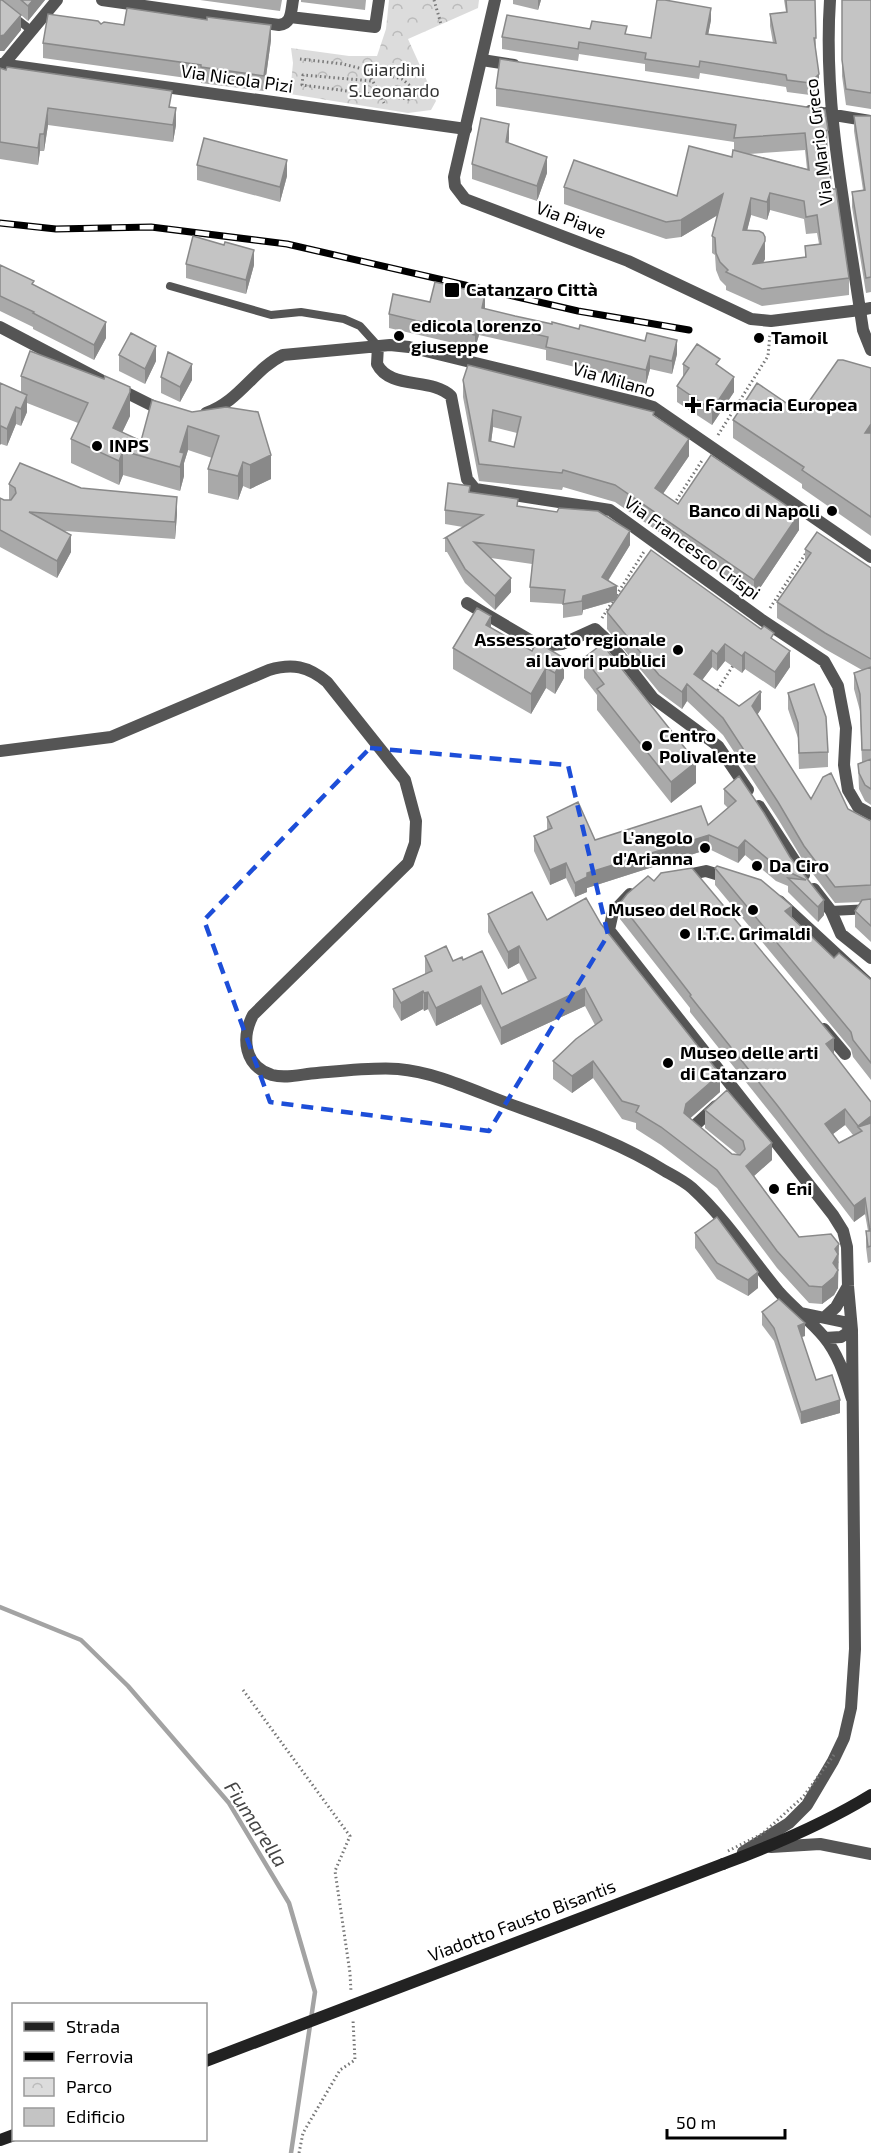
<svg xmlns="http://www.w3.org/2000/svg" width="871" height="2153" font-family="'Exo 2',sans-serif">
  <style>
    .park { fill: url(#park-crowns) }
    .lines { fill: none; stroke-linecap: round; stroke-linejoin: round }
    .stream { stroke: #a3a3a3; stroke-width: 4.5 }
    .path { stroke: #777; stroke-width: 3; stroke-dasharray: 1.5 3; stroke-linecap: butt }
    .service { stroke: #555; stroke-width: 8 }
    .pedestrian { stroke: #555; stroke-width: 10 }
    .minor { stroke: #555; stroke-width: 12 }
    .tertiary { stroke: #555; stroke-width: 12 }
    .secondary { stroke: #222; stroke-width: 12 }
    .rail-casing { stroke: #000; stroke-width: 7 }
    .rail { stroke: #fff; stroke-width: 4.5; stroke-dasharray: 14; stroke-linecap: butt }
    .path-bridge { stroke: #777; stroke-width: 3; stroke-dasharray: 1.5 3; stroke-linecap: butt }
    .secondary-bridge { stroke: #222; stroke-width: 12 }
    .wall { fill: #a9a9a9; fill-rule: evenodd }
    .shaded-wall { fill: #898989 }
    .building { fill: #c4c4c4; stroke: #898989; stroke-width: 1.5; fill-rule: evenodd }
    .marked { fill: none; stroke: #1d4ed8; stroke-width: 4.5; stroke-dasharray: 12 8; stroke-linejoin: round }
    .poi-dot { fill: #000; stroke: #fff; stroke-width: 2 }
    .labels { text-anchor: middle; stroke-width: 4.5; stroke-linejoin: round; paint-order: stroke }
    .park-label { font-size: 18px; fill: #333; stroke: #fff }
    .street-label { font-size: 18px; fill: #000; stroke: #fff }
    .poi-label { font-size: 18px; font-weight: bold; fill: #000; stroke: #fff; text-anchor: start }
    .water-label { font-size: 20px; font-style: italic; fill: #444; stroke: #fff }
  </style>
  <defs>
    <pattern id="park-crowns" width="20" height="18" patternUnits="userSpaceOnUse" patternTransform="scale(1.5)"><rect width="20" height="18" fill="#dcdcdc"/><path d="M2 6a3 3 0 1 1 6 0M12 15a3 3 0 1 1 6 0" fill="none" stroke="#bbb"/></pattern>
  </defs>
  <rect width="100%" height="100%" fill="#fff"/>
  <!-- park -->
  <path class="park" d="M389,0H479L478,8L408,39L436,101L431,110L408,113L290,94L293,63L291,48L349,56H377L386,29Z"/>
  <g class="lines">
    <!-- stream -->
    <path class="stream" d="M0,1607L81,1640L128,1686L229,1803L289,1903L315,1992L291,2153"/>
    <!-- path -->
    <path class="path" d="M434,0L441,24
      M300,59L343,64L402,79L420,94L408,99L302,85L303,75L372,81
      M367,70L384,103
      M718,435L768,356L770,334
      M674,504L703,459
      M770,608L806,553
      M602,618L645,550
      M715,694L734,664
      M243,1690L350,1836L335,1871L350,1973L351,1992
      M299,2153L303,2133L340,2070L355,2060L353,2020"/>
    <!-- service -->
    <path class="service" d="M0,6L32,31
      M170,286L271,315L301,312L344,319L360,326L378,346"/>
    <!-- pedestrian -->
    <path class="pedestrian" d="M831,911L871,909"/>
    <!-- minor -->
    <path class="minor" d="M102,0L279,25C292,24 291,11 293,0
      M830,0C823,104 845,207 860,310L871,308
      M290,17L375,27L379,0
      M482,60L514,65
      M0,64L466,129
      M3,65L57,0
      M810,111L871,121
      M0,327L101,380
      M378,346L377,364C390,390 431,377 451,396L467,479L475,489L610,510L762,620L824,661L838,686L846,728L844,765L848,790L858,807L871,814
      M117,388L165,412
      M206,413C239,402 254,369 283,355L390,345L409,347L640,403L653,407L871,557
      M467,603L540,646L562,644L595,629L610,643L653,698L718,746L748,790
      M0,751L111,737L269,670C292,663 308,666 327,682L405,780L416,821L415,843L408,863L253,1015C241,1038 244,1066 272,1075C286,1079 302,1074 317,1073C340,1071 376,1067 398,1069C435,1072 472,1090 507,1103C561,1123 616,1140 665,1171C674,1176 684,1181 692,1188C726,1219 750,1257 779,1292C793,1308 811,1321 824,1337C839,1355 845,1377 852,1399
      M759,806L804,875
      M682,876L706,871L729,878
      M814,889L831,911L841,934L871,958
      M630,894L613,912L609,930L833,1215L843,1231L847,1247L848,1286L852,1330L855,1649L851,1708L844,1738L833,1761L807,1805L789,1823L743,1852
      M779,901L871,986
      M824,1029L845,1054
      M699,1134L692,1128L716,1106
      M801,1313L844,1322L852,1330
      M825,1317L836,1307L848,1286
      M825,1338L841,1337L852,1330
      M771,1847L820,1844L871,1854"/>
    <!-- tertiary -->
    <path class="tertiary" d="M495,0L454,177L455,186L465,199L628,261L751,319L771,321L860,310L863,330L871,350"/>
    <!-- secondary -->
    <path class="secondary" d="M723,1864C774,1845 824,1824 871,1795
      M0,2140L14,2135"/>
    <!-- rail casing -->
    <g class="rail-casing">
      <path id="rail" d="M0,223L56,229L151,227L287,244L578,311L689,330"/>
    </g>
    <!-- rail -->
    <use href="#rail" class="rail"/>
    <!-- path-bridge -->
    <path class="path-bridge" d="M728,1851L762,1834L803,1797L834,1755"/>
    <!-- secondary-bridge -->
    <path class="secondary-bridge" d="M206,2061L723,1864"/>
  </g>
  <!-- wall -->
  <path class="wall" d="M0,0H45L28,21L14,9L21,30L4,51Z
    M200,0H282L280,11Z
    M301,0H366L365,10L301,2Z
    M513,0H541L538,10L513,4Z
    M784,0H815L816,50L819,86L810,95L787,92L786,87L700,73L699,79L645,71V64L579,54L578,61L502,49V37L590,29L651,38L711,20L708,34L773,43L770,26V14L786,12Z
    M842,0H871V109L846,105L842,76Z
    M101,24L124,25L271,40L264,91L201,83V80L43,58V43Z
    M0,68L172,107L176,125L173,142L48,125L44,151H40L38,165L0,159Z
    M496,88L828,130L827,148L832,189L849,278V295L762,306L726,290V286L720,280L716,270L715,255L712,253V236L717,215L681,237L666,239L564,204V187L677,196L732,157L734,151V142L496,106ZM805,150L807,169L749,154ZM770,210L804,219L806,234L817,233L819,244L805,246V257L763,263L765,259L747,230L751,215L767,220Z
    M854,116H871V292L866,293L852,207V192L863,190L854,131Z
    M509,139L508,143L547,173L537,201L472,179V164Z
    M197,165L287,176L280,202L197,180Z
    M186,264L254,265L246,294L186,278Z
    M0,265L34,285L106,338L94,360L33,329V327L0,311Z
    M430,302L485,309L677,354L672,374L650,369L646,384L546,360V350L479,335L475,348L389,328V314Z
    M119,355L156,361L145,384L119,371Z
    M683,364L720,367L734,392L712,425L677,402V386L683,377Z
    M871,368V536L802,488V484L733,438V420L801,413Z
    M21,376L130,416L122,432L141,441L192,412L271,479L250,489L243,486L238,500L208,493V469L212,458L188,450L184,463V476L180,491L123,475L119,485L71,463V439L78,423L27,403V412L21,426L16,424L7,446L1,444L0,383L21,392Z
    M161,377L192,380L180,402L161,393Z
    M463,380L654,416L689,456L663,494L678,504L799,530L754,597L615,502L563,487L562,490L479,481L463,397ZM493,427L517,433L514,447L491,442Z
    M9,484L81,488L177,514L175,539L65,531L71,552L57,578L0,547V498L4,500H9Z
    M470,493L518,506L630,545L608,581L617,599L774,640L790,667L775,689L745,669L742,673L725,661L717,671L712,667L702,680L739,706L761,709L757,715L811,799L848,809L871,821V942L855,927V911L861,902L835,903L804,862L778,819L723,735L687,701L682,709L659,692L607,629V612L615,601L583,610L582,615L563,618V604L530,602V587L532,564L491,558L511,592L495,610L465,583L447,552H445V538L463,527L445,524V510Z
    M805,549L871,568V805L865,801L859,789L858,764L862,762L860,711L854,689V673L862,670L825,649L777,618V602L805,562Z
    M491,628L532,651L564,678L555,694L546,688L531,714L453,669V648Z
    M584,658L696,783L671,803L597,710V695L584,678Z
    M788,693L828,752V767L799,769L798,738L788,709Z
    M739,776L790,857L824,915L818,922L788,892V886L776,881L745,855L738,863L709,849L587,888V892L575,897L566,878L550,885L534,851V836L547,831V817L595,840L708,825L728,808L724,804V789Z
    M715,868L792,917L834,958L871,980V1080L853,1057L851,1049L715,885Z
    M620,903L834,1054L871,1102V1262L868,1263L866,1247V1231H868L865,1214L854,1222L777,1121L690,1012V1008L620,919ZM845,1125L853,1135L839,1143L833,1134Z
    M488,914L601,924L720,1092L690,1118L732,1154H737L705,1128V1110L772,1160L754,1176L799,1237L839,1262L838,1263V1288L834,1295L822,1304L809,1303L777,1268L717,1188L661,1145L636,1129V1123L622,1119L593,1078L572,1093L553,1079V1061L595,1025L585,1006L501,1045L481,1004L436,1026L428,1009L424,1011L423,1009L401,1021L393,1007V989L425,974V956L453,961L463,960L502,994L528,981L519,963L508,969L488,932Z
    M695,1233L758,1288L748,1296L717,1279L695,1248Z
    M762,1312L805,1336L801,1337L816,1380L840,1413L801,1424L774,1341L762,1325Z"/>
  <!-- shaded-wall -->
  <path class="shaded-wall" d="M33,0H45L28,21V6Z
    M538,0H541L538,10Z
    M711,8V20L706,46V34Z
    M21,15V30L4,51H0V36Z
    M271,25V40L264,91V76Z
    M819,74V86L810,95V83Z
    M48,108V125L44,151V134Z
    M176,108V125L173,142V125Z
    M509,124V139L506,158V142Z
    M40,134V151L38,165V148Z
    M547,157V173L537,201V186Z
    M287,160V176L280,202V187Z
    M770,193V210L767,220V202Z
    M723,194V212L681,237V220Z
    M751,198V215L743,247V230Z
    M765,237V259L753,281V264Z
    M254,250V265L246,294V280Z
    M485,294V308L482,321V308Z
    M479,321V335L475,348V335Z
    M106,322V338L94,360V345Z
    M677,340V354L672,374V361Z
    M156,346V361L145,384V369Z
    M650,356V369L646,384V370Z
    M192,364V380L180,402V387Z
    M734,377V392L712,425V410Z
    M130,392V416L113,452V428Z
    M27,395V412L21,426V409Z
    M16,407V424L7,446V429Z
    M493,410V427L489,458V441Z
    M871,424V442L865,433Z
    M1,426V444L0,445V428Z
    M188,426V450L184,463V476L180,491V452Z
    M689,439V456L655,505V488Z
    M123,451V475L119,485V461Z
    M271,455V479L250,489V465Z
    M243,462V486L238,500V476Z
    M177,497V514L175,539V522Z
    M799,514V530L754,597V580Z
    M630,531V545L602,590L617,586V600L583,610L582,615V601L583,596L602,577Z
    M71,535V552L57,578V561Z
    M511,578V592L495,610V596Z
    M491,616V636L486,625Z
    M725,644V661L717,671V654Z
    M712,650V667L694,691V674Z
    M790,651V667L775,689V672Z
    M745,652V669L742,673V656Z
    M564,658V678L555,694V673Z
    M546,668V688L531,714V694Z
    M687,684V701L682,709V692Z
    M761,692V709L752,723V706Z
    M696,762V783L671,803V782Z
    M709,835V849L587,888V892L575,897V883L587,873Z
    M745,840V855L738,863V848Z
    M566,863V878L550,885V870Z
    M824,900V915L818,922V907Z
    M792,906V922L785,911Z
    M519,946V963L508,969V952Z
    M481,986V1004L436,1026V1008Z
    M585,988V1006L501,1045V1028Z
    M423,991V1009L401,1021V1003Z
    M428,992V1009L424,1011V993Z
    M834,1038V1054L826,1044Z
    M593,1061V1078L572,1093V1076Z
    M720,1074V1092L686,1122L684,1113L686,1104Z
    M845,1109V1125L825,1140V1124Z
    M871,1116V1132L862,1131L858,1127V1142V1126Z
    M772,1143V1160L746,1183V1166Z
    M865,1198V1214L854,1222V1206Z
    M839,1244L838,1288L834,1295L822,1304V1287L833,1263L835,1249Z
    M758,1272V1288L748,1296V1280Z
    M805,1323V1336L798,1338V1326Z
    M840,1400V1413L801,1424V1412Z"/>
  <!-- building -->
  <path class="building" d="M0,0H2L21,15L4,35L0,36Z
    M21,0H33L28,6Z
    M657,0H665L711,8L706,34L776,43L770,14L787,12L786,0H815L816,38H814L819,74L810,83L787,80L786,75L700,61L699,67L645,59L646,53L579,42L578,49L502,37L507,15L590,29L592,21L627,26L625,34L651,38Z
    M842,0H871V93L846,89L842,60Z
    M127,8L207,20V17L271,25L264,76L201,67V65L43,43L48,14L98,21L101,24L104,22L124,25Z
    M500,59L825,110L828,130L825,131L832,189H836L849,278L762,289L726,272L728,270L720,262L716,253L715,238L712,236L723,194L681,220L666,222L564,187L574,160L677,196L689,146L732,157L733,150L809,170L805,133L734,138L736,125L496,88ZM770,193L804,201L806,217L817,215L821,244L805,246L806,257L753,264L765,241V237L763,233L759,231L743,230L751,198L767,202Z
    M7,67L172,91L169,107L176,108L173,125L48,108L44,134H40L38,148L0,142V68L6,70Z
    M854,116H871V277L866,278L852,192L865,190Z
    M481,118L509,124L506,142L547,157L537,186L472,164Z
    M204,138L287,160L280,187L197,165Z
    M193,236L224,245L225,242L254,250L246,280L186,264Z
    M0,265L34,281L32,284L106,322L94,345L33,313L34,312L0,296Z
    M435,282L485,294L482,308L515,316L552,324V322L579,329L580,325L645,341L647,333L677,340L672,361L650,356L646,370L546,347L548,337L479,321L475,335L389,314L393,294L430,302Z
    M131,333L156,346L145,369L119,355Z
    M697,344L720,359L716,364L734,377L712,410L677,386L689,368L683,364Z
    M30,351L104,379L105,376L130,387V392L113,428L141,441L152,400L192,412L226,407L258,412L271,455L250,465L243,462L238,476L208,469L219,436L188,426L180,452L184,453L180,467L123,451L119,461L71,439L88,403L21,376Z
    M168,352L192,364L180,387L161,377Z
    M838,360H843L871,368V424L865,433H871V517L802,470L804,467L733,420L757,383L801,413Z
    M468,365L654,412L653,415L689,439L655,488L678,504L711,455L799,514L754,580L615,485L563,470L562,473L479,464L463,380ZM493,410L521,417L514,447L489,441Z
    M0,383L27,395L21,409L16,407L7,429L1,426L0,428Z
    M20,463L81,488L177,497L175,522L29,512L71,535L57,561L0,530V498L4,500H11L16,493L15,488L9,484Z
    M448,483L470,486L469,492L518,499L517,506L557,512L559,508L598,511L630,531L602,577L617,586L583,596L582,601L563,604L565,590L530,587L534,550L474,542L511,578L495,596L465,569L447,538H445L483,515L445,510Z
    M817,532L871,568V659L825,633L777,602L811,553L805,549Z
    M651,550L761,629L764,626L774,633L771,638L790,651L775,672L745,652L742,656L725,644L717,654L712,650L694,674L739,706L760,691L761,692L752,706L811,799L823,777L831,773L848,809L871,821V885L835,887L804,846L778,802L723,718L687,684L682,692L659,675L607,612Z
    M477,608L491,616L486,625L532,651L537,642L564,658L555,673L546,668L531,694L453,648Z
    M602,644L696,762L671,782L597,689L604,684L584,658Z
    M871,667V750H862L860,694L854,673Z
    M814,684L826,717L828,752L799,753L798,723L788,693Z
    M871,759V789L865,785L859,773L858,764Z
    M739,776L764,813L790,857L824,900L818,907L788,878L806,880L776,866L745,840L738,848L709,835L587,873V877L575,883L566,863L550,870L534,836L552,828L547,817L578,802L595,840L701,806L708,825L736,801L724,789Z
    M717,866L761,880L792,906L785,911L834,958L839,953L871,980V1063L853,1040L851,1032L715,868Z
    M692,868L834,1038L826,1044L871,1102V1116L858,1126L845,1109L825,1124L839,1143L862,1131L858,1127L871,1123V1246L868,1247L866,1231H870L865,1198L854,1206L777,1105L690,996L691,995L620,903L627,894L648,876L654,881L661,873Z
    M532,892L547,920L586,898L601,924L720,1074L686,1104L684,1113L732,1154L740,1155L745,1149L743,1141L705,1110L727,1090L772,1143L746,1166L799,1237L831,1234L839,1244L835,1249L838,1254L833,1263L838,1270L834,1277L822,1287L809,1286L777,1251L717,1170L661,1127L636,1112L639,1106L622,1101L593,1061L572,1076L553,1061L576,1039L602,1020L585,988L501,1028L481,986L436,1008L428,992L424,993L423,991L401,1003L393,989L432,971L425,956L446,946L453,961L462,957L463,960L482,951L502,994L536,978L519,946L508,952L488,914Z
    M871,899V926L855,911L862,900Z
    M717,1217L758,1272L748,1280L717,1263L695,1233Z
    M779,1299L805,1323L798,1326L816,1380L832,1375L840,1400L801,1412L774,1328L762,1312Z"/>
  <!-- marked area -->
  <path class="marked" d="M370,748L568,765L608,935L489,1131L270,1102L204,920Z"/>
  <!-- markers -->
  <g class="poi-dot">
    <rect x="444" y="282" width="16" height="16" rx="3"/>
    <circle cx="399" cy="336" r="6"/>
    <circle cx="759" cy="338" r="6"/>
    <path d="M690 396h6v6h6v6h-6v6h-6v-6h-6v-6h6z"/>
    <circle cx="97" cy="446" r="6"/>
    <circle cx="832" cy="511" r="6"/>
    <circle cx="678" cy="650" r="6"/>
    <circle cx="647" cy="746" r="6"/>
    <circle cx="705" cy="848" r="6"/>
    <circle cx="757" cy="866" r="6"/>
    <circle cx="753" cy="910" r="6"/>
    <circle cx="685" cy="934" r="6"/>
    <circle cx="668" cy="1063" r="6"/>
    <circle cx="774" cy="1189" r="6"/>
  </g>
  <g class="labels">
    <!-- park labels -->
    <g class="park-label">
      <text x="394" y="76">Giardini<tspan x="394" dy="21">S.Leonardo</tspan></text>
    </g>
    <!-- street labels -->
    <g class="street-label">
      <text transform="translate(237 79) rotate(8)" y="6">Via Nicola Pizi</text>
      <text transform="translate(819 142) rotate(-97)" y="6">Via Mario Greco</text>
      <text transform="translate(571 220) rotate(21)" y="6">Via Piave</text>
      <text transform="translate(614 380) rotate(16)" y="6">Via Milano</text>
      <text transform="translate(692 548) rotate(36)" y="6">Via Francesco Crispi</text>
      <text transform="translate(522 1921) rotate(-21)" y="6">Viadotto Fausto Bisantis</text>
    </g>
    <!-- poi labels -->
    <g class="poi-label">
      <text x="466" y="296">Catanzaro Città</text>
      <text x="411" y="332">edicola lorenzo<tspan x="411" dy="21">giuseppe</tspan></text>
      <text x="771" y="344">Tamoil</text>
      <text x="705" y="411">Farmacia Europea</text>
      <text x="109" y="452">INPS</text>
      <text x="820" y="517" text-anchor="end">Banco di Napoli</text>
      <text x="666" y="646" text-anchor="end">Assessorato regionale<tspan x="666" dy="21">ai lavori pubblici</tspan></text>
      <text x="659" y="742">Centro<tspan x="659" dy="21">Polivalente</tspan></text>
      <text x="693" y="844" text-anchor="end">L'angolo<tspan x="693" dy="21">d'Arianna</tspan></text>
      <text x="769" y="872">Da Ciro</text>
      <text x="741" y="916" text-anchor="end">Museo del Rock</text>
      <text x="697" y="940">I.T.C. Grimaldi</text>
      <text x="680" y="1059">Museo delle arti<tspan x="680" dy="21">di Catanzaro</tspan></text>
      <text x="786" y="1195">Eni</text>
    </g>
    <!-- water labels -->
    <g class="water-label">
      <text transform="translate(256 1824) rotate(57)" y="7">Fiumarella</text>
    </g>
  </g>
  <!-- legend -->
  <rect x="12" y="2003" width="195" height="138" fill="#ffffff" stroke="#999999" stroke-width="1.5"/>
  <rect x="24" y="2022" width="30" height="9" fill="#222222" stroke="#999999" stroke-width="1.5"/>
  <text x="66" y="2033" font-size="18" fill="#000000">Strada</text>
  <rect x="24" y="2052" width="30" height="9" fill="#000000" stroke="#999999" stroke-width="1.5"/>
  <text x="66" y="2063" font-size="18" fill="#000000">Ferrovia</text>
  <rect x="24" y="2078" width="30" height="18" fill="url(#park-crowns)" stroke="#999999" stroke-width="1.5"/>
  <text x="66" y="2093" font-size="18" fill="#000000">Parco</text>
  <rect x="24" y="2108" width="30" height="18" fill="#c4c4c4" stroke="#999999" stroke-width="1.5"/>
  <text x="66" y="2123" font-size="18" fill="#000000">Edificio</text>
  <!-- scale -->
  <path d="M667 2129v9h118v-9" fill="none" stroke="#000000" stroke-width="3"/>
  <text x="676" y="2129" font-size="18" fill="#000000" stroke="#ffffff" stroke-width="4.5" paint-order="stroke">50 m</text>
</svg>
